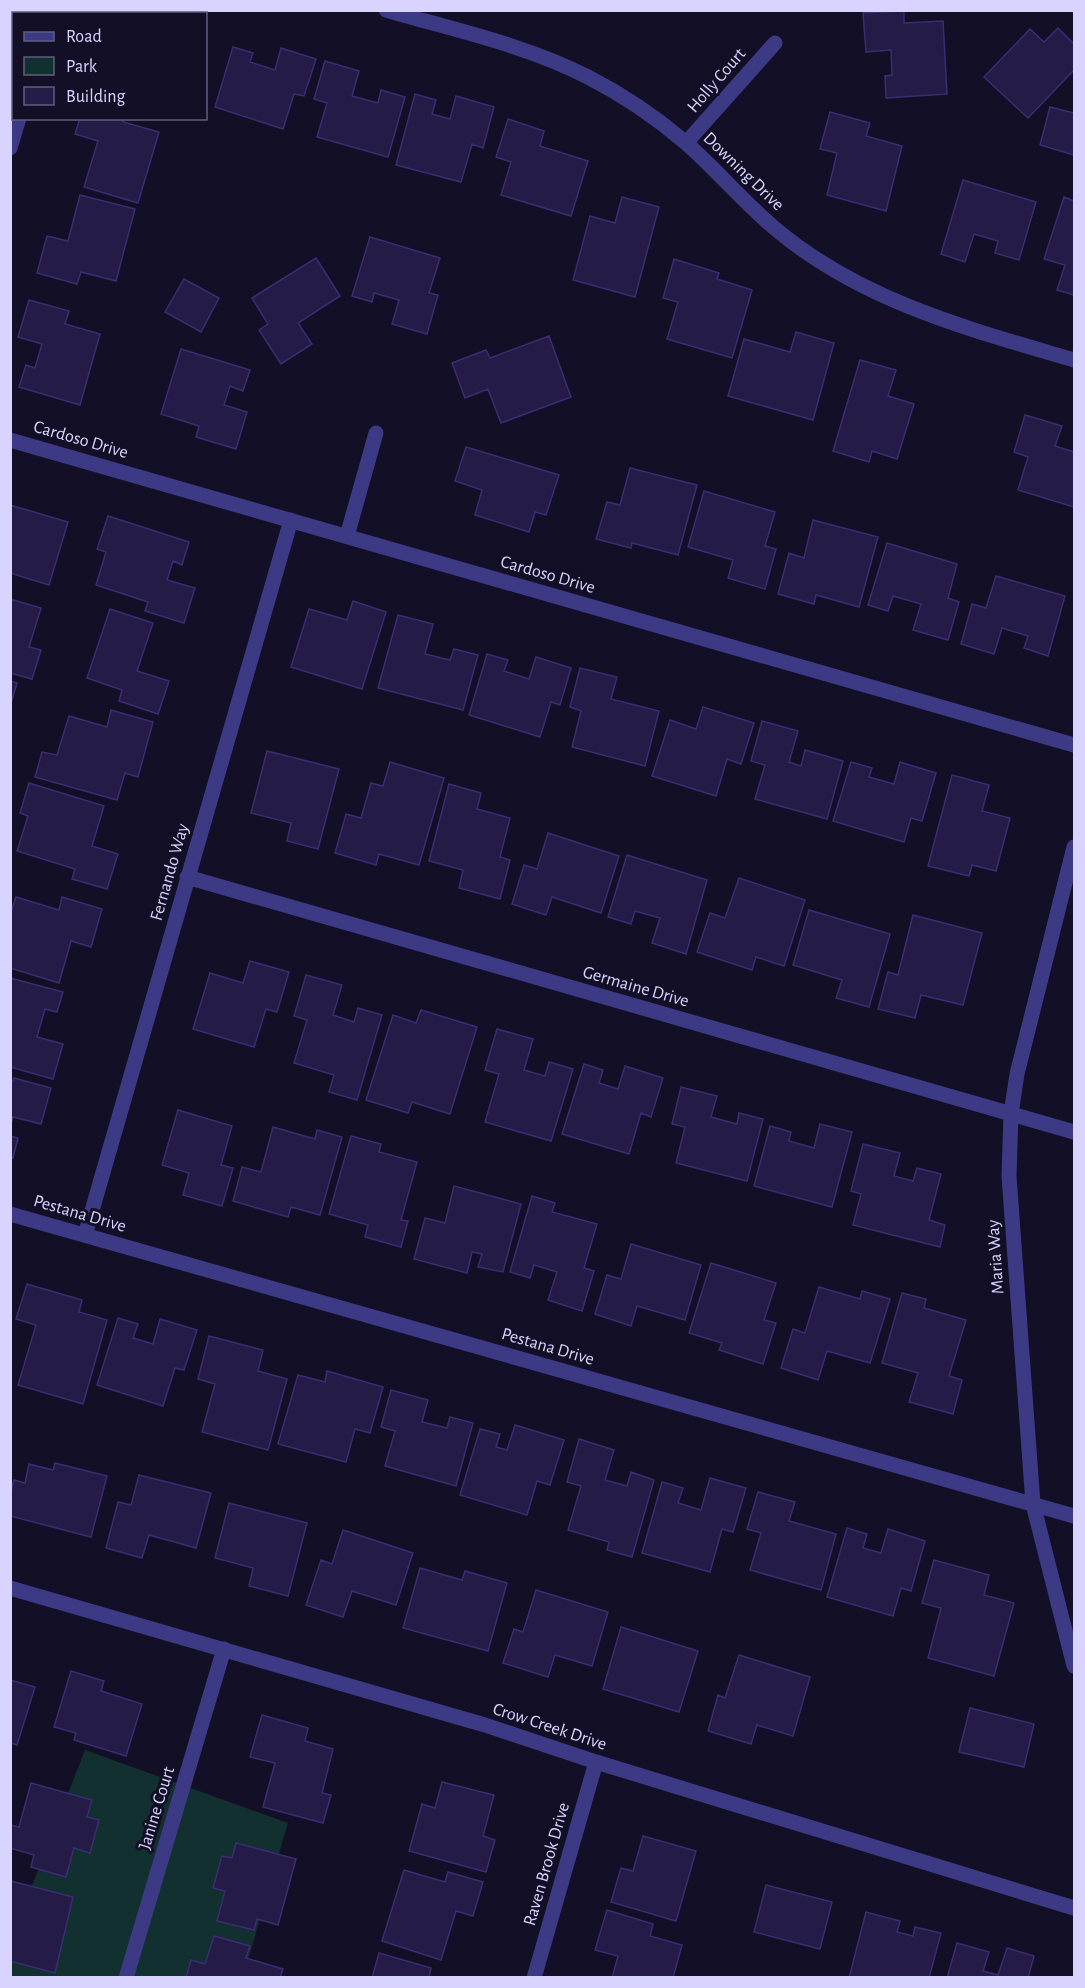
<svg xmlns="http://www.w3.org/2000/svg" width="1085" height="1988" font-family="'Alegreya Sans',sans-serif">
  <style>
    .green { fill: #12302f }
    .building { fill: #241b47; stroke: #3b2d73; stroke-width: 1.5 }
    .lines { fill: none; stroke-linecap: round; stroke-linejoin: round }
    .minor { stroke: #3d3a85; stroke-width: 15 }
    .tertiary { stroke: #3d3a85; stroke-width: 15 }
    .labels { text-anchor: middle; stroke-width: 6; stroke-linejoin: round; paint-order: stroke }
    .street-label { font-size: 18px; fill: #d9d4ff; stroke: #130f26 }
  </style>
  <rect width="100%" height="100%" fill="#130f26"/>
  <!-- green -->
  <path class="green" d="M85,1750L288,1823L243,1977H11L10,1942Z"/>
  <!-- building -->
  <path class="building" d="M134,10H193L192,14H133Z
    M904,11V23L943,21L947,94L886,98L885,76L892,75L891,50L866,52L863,13Z
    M1058,28L1074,44V70L1028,118L984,77L1030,29L1044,42Z
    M233,47L253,53L250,62L275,70L281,48L316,59L304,96L294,94L283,129L215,107Z
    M325,61L359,71L352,96L378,103L381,90L405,97L388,157L317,137L327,103L314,99Z
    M415,94L436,100L432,114L450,119L456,96L494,107L483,148L472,144L461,182L396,165Z
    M1050,107L1074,113V155L1040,145Z
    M830,112L870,123L866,136L902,146L886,211L827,195L837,153L820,149Z
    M80,118H124L123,122L159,132L138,203L84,187L98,141L75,134Z
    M508,119L544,131L540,146L588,161L571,216L501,195L511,162L496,157Z
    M963,180L1036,202L1019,260L995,253L998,241L974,234L965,262L941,254Z
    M80,195L135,209L116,281L81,272L77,284L37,273L47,236L68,241Z
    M622,197L659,207L635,297L573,280L590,216L615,223Z
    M1064,197L1074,201V295L1057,290L1065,265L1044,259Z
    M370,237L440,258L429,293L438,295L427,334L392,324L399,300L374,293L372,302L352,296Z
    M316,258L340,296L298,323L312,344L281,364L259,330L268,324L252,298Z
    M674,259L719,273L717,279L752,290L732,358L667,339L678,302L663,298Z
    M184,279L219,298L201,332L165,312Z
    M29,300L69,311L65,324L100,334L80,405L19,387L26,365L35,368L42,344L18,337Z
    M796,332L834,343L813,420L728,396L744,339L790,352Z
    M549,336L571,397L501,423L488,389L465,398L452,363L486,350L490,358Z
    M181,349L250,370L243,391L230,386L224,405L247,412L236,449L196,437L199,426L161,414Z
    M860,360L896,370L888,396L914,404L897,459L872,451L869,462L833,451Z
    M1025,415L1062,426L1055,446L1074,452V507L1018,490L1028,457L1014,452Z
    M466,447L559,475L546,515L535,512L529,532L475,515L482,490L455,481Z
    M630,468L697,485L678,555L632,543L631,548L596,539L607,502L620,505Z
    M704,491L775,512L765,546L776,549L765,589L728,578L733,560L688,547Z
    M10,505L68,522L49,585L10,573Z
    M108,516L189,542L182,565L173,561L167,580L195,588L184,623L145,611L148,602L96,585L106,552L97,549Z
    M813,520L878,537L859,607L816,595L814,604L778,594L789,553L804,558Z
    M887,543L957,564L948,598L959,602L948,640L913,630L921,604L893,596L888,611L868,605Z
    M996,576L1065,596L1048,656L1024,648L1028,636L1002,628L994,654L961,644L972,604L986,608Z
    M10,599L41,608L29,647L41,650L32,679L10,673Z
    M353,601L386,612L362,689L291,667L309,609L347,620Z
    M110,609L153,623L137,671L169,681L158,714L119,701L122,690L87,678Z
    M398,615L433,624L425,654L450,660L454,649L478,655L463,710L378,688Z
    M487,654L508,660L504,671L529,679L536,657L571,668L560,705L551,702L540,737L469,715Z
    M580,668L617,677L611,699L659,711L645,766L572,747L581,711L570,707Z
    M10,681L17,683L10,707Z
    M703,707L754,723L741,764L727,759L716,796L652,776L670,720L696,729Z
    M111,710L153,722L138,777L125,773L117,800L35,777L42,752L57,755L69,716L107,727Z
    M762,721L798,731L789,762L801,766L805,750L843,761L827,819L755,799L765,765L751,761Z
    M267,751L339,769L318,849L287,841L291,823L251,813Z
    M390,762L444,778L419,865L379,854L376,865L335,853L346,814L361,818L371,783L383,786Z
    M851,762L872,768L869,777L894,784L900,762L936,773L922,821L911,818L904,842L833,821Z
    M952,775L989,785L982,811L1010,818L996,871L972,865L969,876L928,866Z
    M29,783L104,806L92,846L118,854L107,889L72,879L75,869L17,851L28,816L20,813Z
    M449,784L481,793L477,809L510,818L500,857L510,860L500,899L459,888L463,870L429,861Z
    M548,833L619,856L601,913L552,897L546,915L512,904L524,865L537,869Z
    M627,855L707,880L686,954L652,943L660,918L635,911L631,924L608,917Z
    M739,878L805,900L784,966L756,957L752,970L697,952L710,913L725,918Z
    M16,897L59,910L62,897L102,909L91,947L71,941L59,983L10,968V915Z
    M809,910L890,934L869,1007L836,998L842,980L793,965Z
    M913,915L982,933L963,1005L921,995L915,1018L878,1009L888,972L898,975Z
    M250,961L289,972L277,1012L266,1009L254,1047L193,1029L210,973L243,983Z
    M306,975L342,985L333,1015L354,1022L358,1008L382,1015L357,1100L329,1092L334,1075L294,1063L307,1020L294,1016Z
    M10,978L63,992L57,1012L45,1009L37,1037L63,1044L53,1079L10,1067Z
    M421,1010L477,1027L450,1114L412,1102L408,1113L366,1100L393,1015L416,1023Z
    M497,1029L533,1039L524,1070L545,1076L549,1062L573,1069L551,1141L485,1122L499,1074L485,1070Z
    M584,1064L603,1070L599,1083L618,1089L625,1066L663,1078L651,1117L641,1113L629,1154L562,1134Z
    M14,1078L51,1088L41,1124L13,1117L10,1127V1085Z
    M681,1087L717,1096L711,1117L737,1124L739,1113L763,1119L747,1181L676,1163L685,1127L672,1124Z
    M178,1110L232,1126L221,1165L233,1168L222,1206L183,1195L189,1173L162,1165Z
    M820,1124L852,1132L832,1207L754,1186L770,1126L791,1132L789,1141L814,1148Z
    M273,1127L315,1139L317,1130L342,1137L320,1215L291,1207L288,1217L233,1201L242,1167L261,1172Z
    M10,1136L18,1138L13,1158L10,1157Z
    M351,1136L381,1144L379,1152L417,1162L401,1220L408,1221L401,1247L365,1237L368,1225L329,1214Z
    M863,1144L900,1153L894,1176L913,1181L917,1168L941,1174L929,1220L945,1225L940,1247L853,1225L861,1194L851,1191Z
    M454,1186L521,1204L503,1272L478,1267L482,1254L472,1252L467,1273L414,1259L425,1218L445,1223Z
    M532,1196L555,1203L552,1212L597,1224L584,1268L594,1271L582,1311L548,1300L557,1272L534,1265L530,1278L510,1272Z
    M631,1244L701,1265L685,1320L637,1306L631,1326L595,1314L607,1275L621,1279Z
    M711,1263L776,1283L764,1320L776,1323L763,1364L719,1350L722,1343L689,1333Z
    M27,1284L82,1300L79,1312L107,1320L83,1404L18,1385L36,1325L16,1319Z
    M819,1287L860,1299L862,1291L890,1299L870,1363L827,1351L818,1380L781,1368L793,1329L805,1333Z
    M902,1293L926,1299L924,1308L966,1320L949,1376L962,1380L953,1414L909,1402L918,1373L882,1363Z
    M118,1318L138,1324L133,1338L153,1344L160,1319L197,1330L184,1370L175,1368L163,1406L97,1385Z
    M209,1336L263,1350L258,1371L287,1379L268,1450L202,1432L215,1384L198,1379Z
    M327,1371L383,1387L370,1433L355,1429L346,1462L278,1444L298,1375L325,1382Z
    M391,1390L428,1400L422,1422L447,1428L450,1417L473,1423L456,1486L385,1466L395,1431L381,1427Z
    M515,1425L564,1440L550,1485L537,1481L527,1515L460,1495L480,1429L500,1434L496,1447L507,1450Z
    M579,1439L614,1450L605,1480L627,1486L631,1472L654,1480L632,1557L607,1550L609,1542L568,1530L581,1486L567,1482Z
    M55,1463L107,1476L91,1537L10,1516V1495L14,1480L25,1483L29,1464L53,1470Z
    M139,1475L211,1493L196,1548L149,1535L142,1558L106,1548L118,1502L131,1505Z
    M710,1478L746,1488L733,1532L722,1529L710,1572L642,1553L662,1482L683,1488L678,1503L701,1510Z
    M758,1492L795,1502L789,1521L836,1534L821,1590L750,1570L761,1533L747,1529Z
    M229,1503L307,1523L288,1596L249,1586L253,1568L215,1558Z
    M847,1528L867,1534L863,1548L881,1553L888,1529L925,1541L911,1591L901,1588L893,1616L827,1597Z
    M343,1530L413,1553L396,1605L352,1591L343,1617L306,1605L321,1560L332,1564Z
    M934,1560L989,1575L984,1595L1014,1603L994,1676L928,1658L941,1608L922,1603Z
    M420,1568L462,1580L465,1571L507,1583L488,1651L403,1628Z
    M536,1590L608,1612L592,1666L555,1655L548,1677L503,1663L514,1629L523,1632Z
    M621,1627L698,1651L679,1712L603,1689Z
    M739,1655L810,1677L793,1736L757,1725L751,1744L708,1731L718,1695L725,1698Z
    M71,1671L104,1681L101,1691L142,1704L126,1756L74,1740L76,1733L54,1727Z
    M10,1680L35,1687L17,1745L10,1743Z
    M970,1708L1034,1724L1024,1767L959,1752Z
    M262,1715L308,1728L305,1741L333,1749L322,1793L331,1795L323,1823L263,1807L275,1763L250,1757Z
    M442,1782L494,1795L483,1836L495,1840L486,1872L409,1851L422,1804L435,1808Z
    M31,1783L92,1800L87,1817L99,1820L90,1853L74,1848L66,1877L31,1867L34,1855L10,1848V1825L19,1827Z
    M643,1836L696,1851L676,1921L611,1902L621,1868L633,1871Z
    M236,1843L296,1859L278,1925L257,1919L254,1930L217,1921L225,1891L213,1888L222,1856L232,1858Z
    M404,1870L445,1882L448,1872L483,1882L473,1916L456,1911L441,1960L382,1941Z
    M11,1881L73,1897L55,1973L10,1961Z
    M766,1885L832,1902L820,1949L754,1932Z
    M607,1910L653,1924L650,1936L682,1945L673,1978H612L618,1956L595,1950Z
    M866,1912L900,1921L897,1932L913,1936L915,1927L941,1933L929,1978H849Z
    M214,1936L250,1946L246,1958L283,1969L280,1978H186L191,1960L205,1964Z
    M957,1943L989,1952L983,1971L998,1975L1007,1948L1034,1956L1028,1978H947Z
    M379,1953L431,1968L429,1978H372Z"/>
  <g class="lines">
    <!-- minor -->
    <path class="minor" d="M386,10C454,30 526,45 588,77C623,95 657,118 686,143C718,171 745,204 778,231C864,302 969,329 1074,360
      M686,143L775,43
      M10,440L1074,745
      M347,536L376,433
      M1074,847L1017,1074L1011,1114L1009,1176L1033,1504L1074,1666
      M187,877L1074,1132
      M10,1214L1074,1516
      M85,1235L291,520
      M10,1588L485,1725L596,1762L1074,1908
      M126,1978L224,1649
      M534,1978L596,1762"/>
    <!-- tertiary -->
    <path class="tertiary" d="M49,14L50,10
      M10,148L19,118"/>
  </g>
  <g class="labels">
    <!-- street labels -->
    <g class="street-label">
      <text transform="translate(716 80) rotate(-49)" y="6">Holly Court</text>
      <text transform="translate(744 171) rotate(44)" y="6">Downing Drive</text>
      <text transform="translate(81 439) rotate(16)" y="6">Cardoso Drive</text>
      <text transform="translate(548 574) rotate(16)" y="6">Cardoso Drive</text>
      <text transform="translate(169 872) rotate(-74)" y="6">Fernando Way</text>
      <text transform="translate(636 986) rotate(16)" y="6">Germaine Drive</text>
      <text transform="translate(80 1213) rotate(16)" y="6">Pestana Drive</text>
      <text transform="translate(995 1257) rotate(-94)" y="6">Maria Way</text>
      <text transform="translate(548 1346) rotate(16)" y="6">Pestana Drive</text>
      <text transform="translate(550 1726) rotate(18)" y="6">Crow Creek Drive</text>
      <text transform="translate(156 1808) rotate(-73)" y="6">Janine Court</text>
      <text transform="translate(546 1864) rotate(-74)" y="6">Raven Brook Drive</text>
    </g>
  </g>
  <!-- border -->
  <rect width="1085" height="1988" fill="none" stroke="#d9d4ff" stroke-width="24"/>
  <!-- legend -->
  <rect x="12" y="12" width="195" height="108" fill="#130f26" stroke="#625e7d" stroke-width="1.5"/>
  <rect x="24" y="32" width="30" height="9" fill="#3d3a85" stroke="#625e7d" stroke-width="1.5"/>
  <text x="66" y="42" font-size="18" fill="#d9d4ff">Road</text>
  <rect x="24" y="57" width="30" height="18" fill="#12302f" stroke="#625e7d" stroke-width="1.5"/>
  <text x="66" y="72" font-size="18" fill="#d9d4ff">Park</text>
  <rect x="24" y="87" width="30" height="18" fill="#241b47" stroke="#625e7d" stroke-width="1.5"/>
  <text x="66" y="102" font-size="18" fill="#d9d4ff">Building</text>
</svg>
